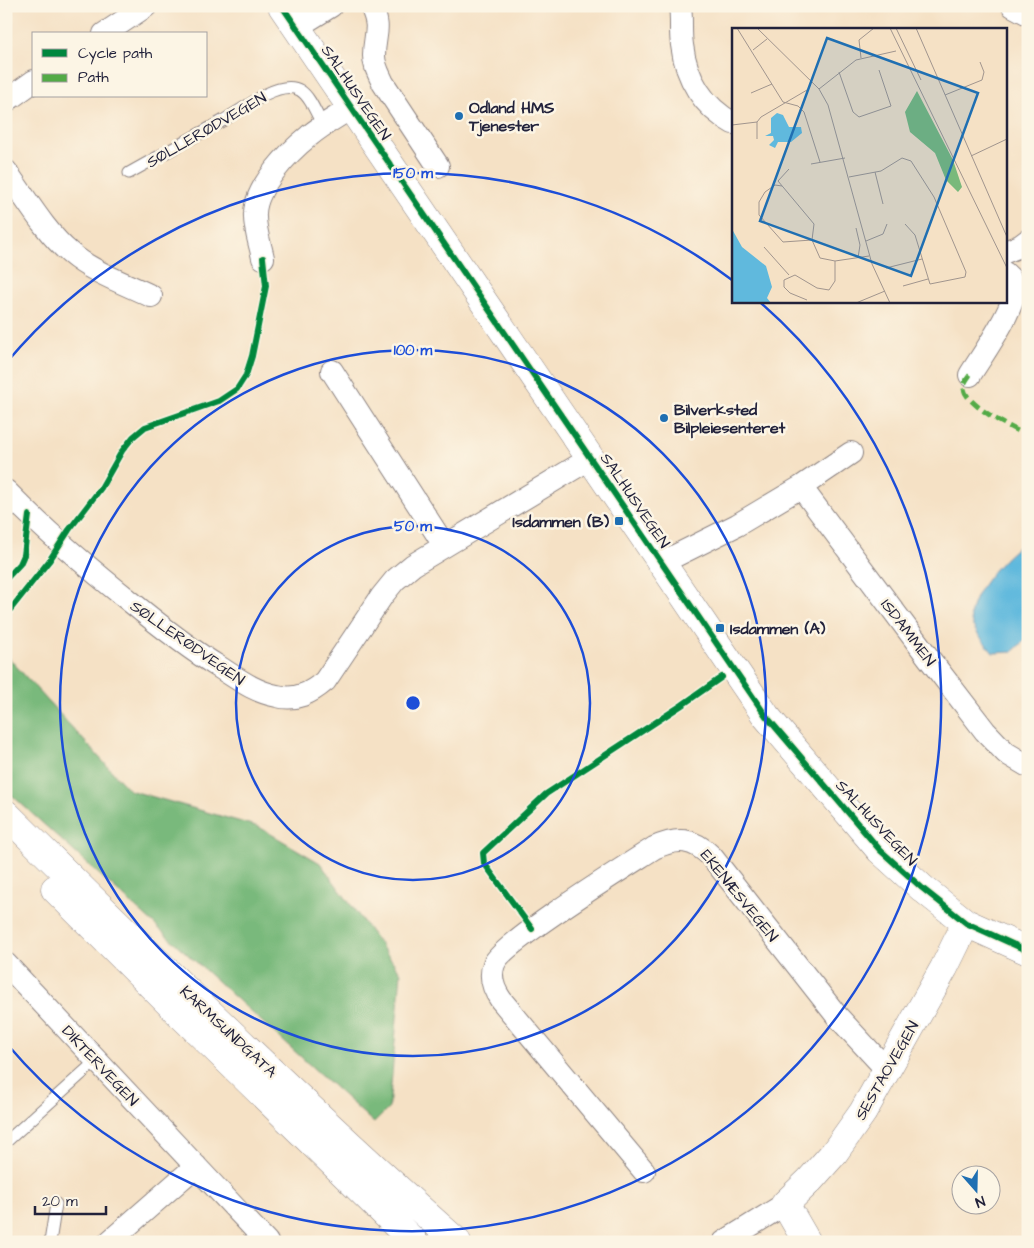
<svg xmlns="http://www.w3.org/2000/svg" width="1034" height="1248" font-family="'Architects Daughter',sans-serif">
  <style>
    .forest { fill: #79b97b; stroke: #4e6e5b }
    .water { fill: #60b9dd; stroke: #416e8c }
    .lines { fill: none; stroke-linecap: round; stroke-linejoin: round }
    .lane-casing { stroke: #8c8280; stroke-width: 13 }
    .street-casing { stroke: #8c8280; stroke-width: 24 }
    .secondary-casing { stroke: #8c8280; stroke-width: 29 }
    .highway-casing { stroke: #8c8280; stroke-width: 29 }
    .lane { stroke: #fff; stroke-width: 11 }
    .street { stroke: #fff; stroke-width: 22 }
    .secondary { stroke: #fff; stroke-width: 28 }
    .highway { stroke: #fff; stroke-width: 28 }
    .quiet { stroke: #53aa46; stroke-width: 5; stroke-dasharray: 10 5; stroke-linecap: butt }
    .cycleway-casing { stroke: #fcf5e5; stroke-width: 9 }
    .cycleway { stroke: #00873e; stroke-width: 6 }
    .ring { fill: none; stroke: #1d4ed8; stroke-width: 2.5 }
    .poi-dot { fill: #1f6fb2; stroke: #fcf5e5; stroke-width: 2 }
    .labels { text-anchor: middle; stroke-width: 5; stroke-linejoin: round; paint-order: stroke }
    .street-label { font-size: 16px; fill: #22223b; stroke: #fcf5e5 }
    .poi-label { font-size: 16px; font-weight: bold; fill: #22223b; stroke: #fcf5e5; text-anchor: start }
    .inset-road { fill: none; stroke: #a1958e; stroke-width: 1 }
    .view { fill: #1f6fb2; fill-opacity: 0.15; stroke: #1f6fb2; stroke-width: 2.5 }
    .inset-edge { fill: none; stroke: #22223b; stroke-width: 2.5 }
    .centre { fill: #1d4ed8; stroke: #fcf5e5; stroke-width: 2.5 }
    .ring-label { font-size: 15px; text-anchor: middle; font-weight: bold; fill: #1d4ed8; stroke: #fcf5e5; stroke-width: 5; stroke-linejoin: round; paint-order: stroke }
  </style>
  <rect width="100%" height="100%" fill="#fcf5e5"/>
  <filter id="ink" filterUnits="userSpaceOnUse"><feTurbulence type="fractalNoise" baseFrequency=".02" numOctaves="2"/><feDisplacementMap in="SourceGraphic" scale="10" xChannelSelector="R" yChannelSelector="G"/><feConvolveMatrix kernelMatrix="1 2 1 2 8 2 1 2 1" color-interpolation-filters="sRGB"/></filter>
  <filter id="wash" filterUnits="userSpaceOnUse"><feTurbulence type="fractalNoise" baseFrequency=".0096" numOctaves="4" result="noise"/><feDisplacementMap in="SourceGraphic" scale="20" xChannelSelector="R" yChannelSelector="G"/><feGaussianBlur stdDeviation="1.12" result="paint"/><feColorMatrix in="noise" values="0 0 0 0 0 0 0 0 0 0 0 0 0 0 0 0 0 1.4 0 .05"/><feComposite in="paint" operator="in"/></filter>
  <g filter="url(#wash)">
    <rect width="100%" height="100%" fill="#f5e1c5"/>
    <!-- forest -->
    <path class="forest" d="M6,655L129,790L259,827L320,863L401,973L389,1108L374,1123L6,790Z"/>
    <!-- water -->
    <path class="water" d="M1028,540V637L1012,652L993,653C987,645 976,633 972,624C962,600 1008,551 1028,540Z"/>
  </g>
  <g filter="url(#ink)">
    <g class="lines">
      <!-- lane casing -->
      <g class="lane-casing">
        <path id="lane" d="M129,173L224,120L266,94C303,76 308,97 323,126
          M6,1142L97,1060
          M50,1242L56,1204"/>
      </g>
      <!-- street casing -->
      <g class="street-casing">
        <path id="street" d="M371,6C382,30 374,33 374,56C374,66 379,74 383,83L438,166
          M680,6C682,19 680,32 682,45C686,78 703,107 733,123
          M1013,6L1028,14
          M297,27L331,6
          M104,34L146,6
          M6,101L34,81
          M6,171C25,197 45,232 70,253C92,272 124,283 151,296
          M1005,252L1020,246L1028,240
          M263,258C260,243 254,228 255,213C256,186 289,152 309,136C322,125 337,117 351,108
          M332,371L444,545
          M970,375C981,357 1016,308 1014,289C1014,282 1010,277 1005,273
          M801,487L928,657L985,731L1006,753L1028,766
          M6,491C45,531 87,567 131,602C159,625 188,648 219,667C238,679 255,692 277,696C296,701 311,693 325,681L382,596L395,580L413,565L591,458
          M661,563L737,525L801,487L851,453
          M6,964L267,1242
          M644,1171L501,1000C494,990 489,977 494,964C501,944 628,865 654,848C678,837 693,838 712,857L837,1016L887,1070
          M109,1242L196,1166
          M724,1242L785,1204"/>
      </g>
      <!-- secondary casing -->
      <g class="secondary-casing">
        <path id="secondary" d="M282,6L766,716L880,850L922,888L966,923L1028,951
          M807,1242L785,1204L810,1180L834,1153L863,1112L944,968L966,923"/>
      </g>
      <!-- highway casing -->
      <g class="highway-casing">
        <path id="highway" d="M6,814C154,960 302,1104 457,1242
          M55,889L177,1011L414,1242"/>
      </g>
      <!-- lane -->
      <use href="#lane" class="lane"/>
      <!-- street -->
      <use href="#street" class="street"/>
      <!-- secondary -->
      <use href="#secondary" class="secondary"/>
      <!-- highway -->
      <use href="#highway" class="highway"/>
      <!-- quiet -->
      <path class="quiet" d="M970,375C967,379 963,384 964,389C967,406 1013,429 1028,436"/>
      <!-- cycleway casing -->
      <g class="cycleway-casing">
        <path id="cycleway" d="M282,6L766,716L880,850L922,888L966,923L1028,951
          M6,579L20,564L24,555L29,515
          M6,615L49,561L69,530L101,488L122,451L133,437L145,427L219,401L237,389L246,375L252,356L266,286L263,258
          M532,929L484,863L483,853L546,794L682,705L722,677"/>
      </g>
      <!-- cycleway -->
      <use href="#cycleway" class="cycleway"/>
    </g>
  </g>
  <!-- distance rings -->
  <g class="ring">
    <circle cx="413" cy="703" r="177"/>
    <circle cx="413" cy="703" r="353"/>
    <path d="M7 362A530 530 0 0 1 732 280M761 303A530 530 0 1 1 7 1044"/>
  </g>
  <!-- markers -->
  <g class="poi-dot">
    <circle cx="459" cy="116" r="5"/>
    <circle cx="664" cy="418" r="5"/>
    <rect x="614" y="516" width="10" height="10" rx="2.5"/>
    <rect x="715" y="623" width="10" height="10" rx="2.5"/>
  </g>
  <g class="labels">
    <!-- street labels -->
    <g class="street-label">
      <text transform="translate(357 92) rotate(56)" y="6">SALHUSVEGEN</text>
      <text transform="translate(206 129) rotate(-30)" y="6">SØLLERØDVEGEN</text>
      <text transform="translate(636 500) rotate(56)" y="6">SALHUSVEGEN</text>
      <text transform="translate(909 632) rotate(53)" y="6">ISDAMMEN</text>
      <text transform="translate(188 642) rotate(35)" y="6">SØLLERØDVEGEN</text>
      <text transform="translate(877 822) rotate(47)" y="6">SALHUSVEGEN</text>
      <text transform="translate(740 895) rotate(51)" y="6">EKENÆSVEGEN</text>
      <text transform="translate(229 1031) rotate(43)" y="6">KARMSUNDGATA</text>
      <text transform="translate(101 1065) rotate(47)" y="6">DIKTERVEGEN</text>
      <text transform="translate(886 1070) rotate(-60)" y="6">SESTAOVEGEN</text>
    </g>
    <!-- poi labels -->
    <g class="poi-label">
      <text x="469" y="113">Odland HMS<tspan x="469" dy="18">Tjenester</tspan></text>
      <text x="674" y="415">Bilverksted<tspan x="674" dy="18">Bilpleiesenteret</tspan></text>
      <text x="609" y="527" text-anchor="end">Isdammen (B)</text>
      <text x="730" y="634">Isdammen (A)</text>
    </g>
  </g>
  <!-- overview -->
  <g transform="translate(732 28)">
    <rect width="275" height="275" fill="#f5e1c5"/>
    <path d="M185,63L221,132L230,159L226,164L214,152L203,125L178,104L173,84Z" fill="#79b97b"/>
    <path d="M45,85L51,87L57,99H69L70,105L59,114H46L43,120L37,117L42,112L41,108H33L39,105V90ZM0,201L10,219L34,238L40,259L35,270L39,275H0Z" fill="#60b9dd"/>
    <path class="inset-road" d="M5,0L51,74L66,78L72,84L88,134M25,0L87,61L96,77L140,236L158,275M158,0L275,240M164,0L189,52M184,0L275,209M21,22L35,11M129,30L127,12L142,0M107,44L121,84L127,89L159,78L147,42M87,61L124,32L164,23M19,65L40,56M213,67L250,52L252,44L248,34M0,97L25,94M25,111V94L29,89L75,62M239,128L275,111M79,136L113,130M57,141L46,153L82,196L80,212L88,230L103,233L137,228M143,144L151,176M117,149L149,143L170,130L179,133L202,169L234,244L233,249L198,256L183,207L173,196M50,158L43,157L33,164L27,174V187L51,214L80,212M124,200L128,217L126,230M134,213L151,206L155,196M32,219L57,247M154,240L190,231M171,258L196,251M75,272L58,265L52,259V252L63,247L85,260L97,262L103,253V233M124,275L153,263"/>
    <path class="view" d="M95,10L246,65L179,248L28,193Z"/>
    <rect width="275" height="275" class="inset-edge"/>
  </g>
  <circle cx="413" cy="703" r="8" class="centre"/>
  <g class="ring-label">
    <text x="413" y="178">150 m</text>
    <text x="413" y="355">100 m</text>
    <text x="413" y="531">50 m</text>
  </g>
  <!-- margin -->
  <rect width="1034" height="1248" fill="none" stroke="#fcf5e5" stroke-width="25"/>
  <!-- legend -->
  <rect x="32" y="32" width="175" height="65" fill="#fcf5e5" stroke="#a5a1a1"/>
  <rect x="42" y="49" width="25" height="8" fill="#00873e" stroke="#a5a1a1"/>
  <text x="78" y="58" font-size="15" fill="#22223b">Cycle path</text>
  <rect x="42" y="74" width="25" height="8" fill="#53aa46" stroke="#a5a1a1"/>
  <text x="78" y="82" font-size="15" fill="#22223b">Path</text>
  <!-- north arrow -->
  <g transform="translate(976 1190) rotate(160)"><circle r="24" fill="#fcf5e5" stroke="#a5a1a1"/>
  <path d="M0-4L9 19L0 12L-9 19Z" fill="#1f6fb2"/>
  <text y="-8" font-size="14" font-weight="bold" text-anchor="middle" fill="#22223b">N</text>
  </g>
  <!-- scale -->
  <path d="M35 1206v8h71v-8" fill="none" stroke="#22223b" stroke-width="2.5"/>
  <text x="42" y="1206" font-size="15" fill="#22223b" stroke="#fcf5e5" stroke-width="4" paint-order="stroke">20 m</text>
</svg>
